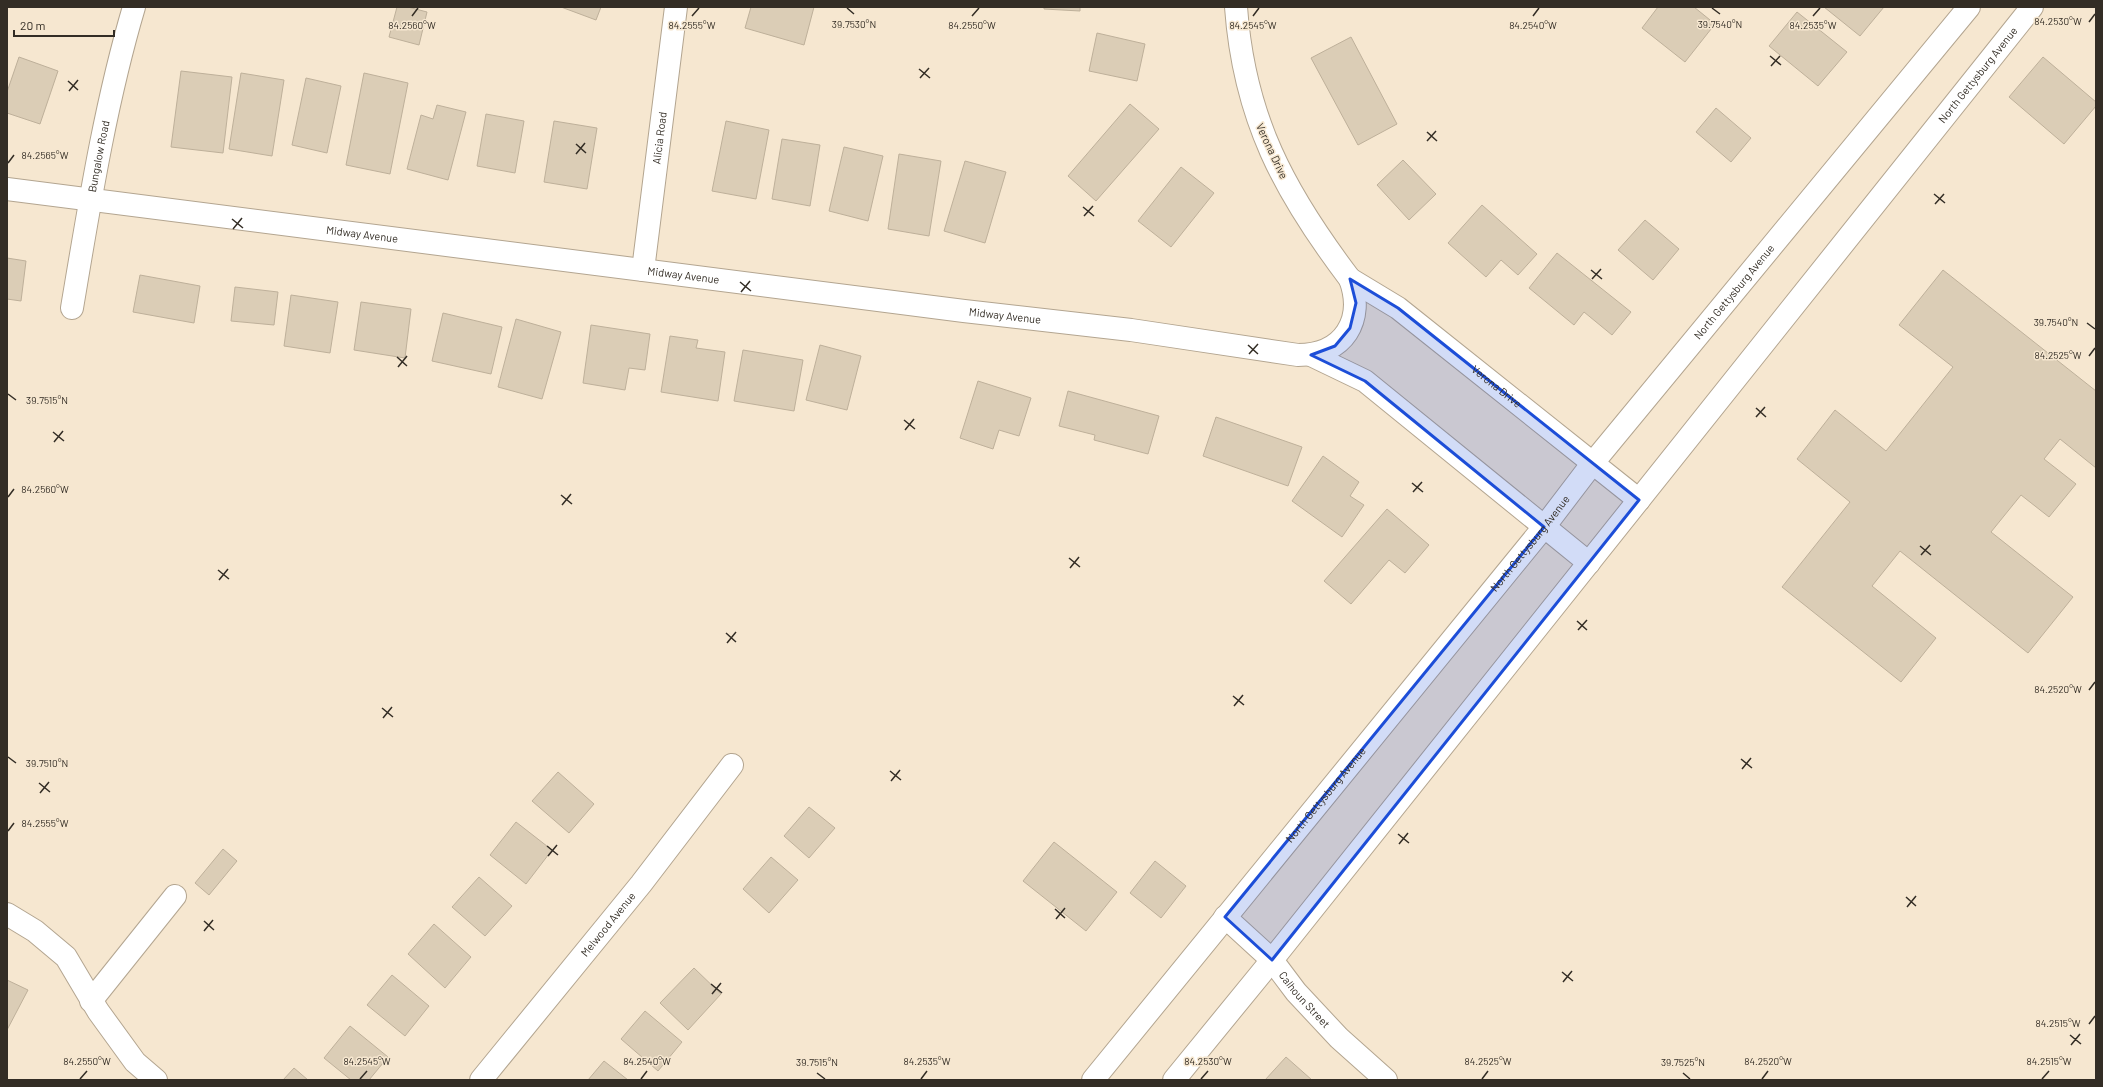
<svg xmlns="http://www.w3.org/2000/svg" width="2103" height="1087" font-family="Barlow,sans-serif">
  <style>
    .building { fill: #dbcdb6; stroke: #beb09a }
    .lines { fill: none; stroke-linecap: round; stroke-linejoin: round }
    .minor-casing { stroke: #b3a590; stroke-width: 24 }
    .major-casing { stroke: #b3a590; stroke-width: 24 }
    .minor { stroke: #fff; stroke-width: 22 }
    .major { stroke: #fff; stroke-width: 22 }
    .marked { fill: #1d4ed8; fill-opacity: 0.2; stroke: #1d4ed8; stroke-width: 3; stroke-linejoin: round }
    .ticks { fill: none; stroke: #332d25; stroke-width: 1.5 }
    .labels { text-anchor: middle; stroke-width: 3; stroke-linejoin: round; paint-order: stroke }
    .street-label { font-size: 11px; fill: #332d25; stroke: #f6e7d0 }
    .ticks-label { font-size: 10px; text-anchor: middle; fill: #332d25; stroke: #f6e7d0; stroke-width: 3; stroke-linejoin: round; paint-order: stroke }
  </style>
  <rect width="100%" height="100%" fill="#f6e7d0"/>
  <!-- building -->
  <path class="building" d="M397,7H408L427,12L419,45L389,37Z
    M561,7H601L596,20Z
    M751,7H814L804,45L745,28Z
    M1044,7H1080V11L1044,9Z
    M1658,7H1694L1715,24L1685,62L1642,28Z
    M1824,7H1884L1860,36Z
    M1797,12L1847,52L1818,86L1769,46Z
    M1097,33L1145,44L1137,81L1089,71Z
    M1351,37L1397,124L1358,145L1311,58Z
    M19,57L58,71L40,124L7,113V92Z
    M2043,57L2096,102V106L2064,144L2009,97Z
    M181,71L232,77L223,153L171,147Z
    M241,73L284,80L272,156L229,149Z
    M364,73L408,83L390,174L346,165Z
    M306,78L341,86L327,153L292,145Z
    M1130,104L1159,129L1096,201L1068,176Z
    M437,105L466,112L448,180L407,169L421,115L433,119Z
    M1716,108L1751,138L1731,162L1696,132Z
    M486,114L524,121L515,173L477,166Z
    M554,121L597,128L587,189L544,182Z
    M726,121L769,130L756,199L712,191Z
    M782,139L820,145L810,206L772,199Z
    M844,147L883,156L868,221L829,211Z
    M899,154L941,161L929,236L888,229Z
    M1403,160L1436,194L1409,220L1377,185Z
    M965,161L1006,172L985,243L944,231Z
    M1181,167L1214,193L1171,247L1138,221Z
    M1482,205L1537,254L1518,275L1501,260L1486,277L1448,243Z
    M1645,220L1679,249L1653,280L1618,250Z
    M1557,253L1631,312L1612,335L1584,312L1574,325L1529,288Z
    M7,258L26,261L21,301L7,299Z
    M1943,270L2096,391V468L2060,439L2044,459L2076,484L2049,517L2021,495L1991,532L2073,597L2028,653L1900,551L1872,586L1936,638L1901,682L1782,587L1850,502L1797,459L1835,410L1886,451L1953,367L1899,325Z
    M140,275L200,286L194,323L133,312Z
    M235,287L278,292L274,325L231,321Z
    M291,295L338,302L330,353L284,346Z
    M361,302L411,309L405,358L354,350Z
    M443,313L502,327L491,374L432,361Z
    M516,319L561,332L542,399L498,387Z
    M591,325L650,334L645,370L629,368L625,390L583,383Z
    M670,336L698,340L696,348L725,352L718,401L661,392Z
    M820,345L861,356L847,410L806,400Z
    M743,350L803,360L794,411L734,401Z
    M978,381L1031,398L1019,436L999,430L993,449L960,438Z
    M1068,391L1159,416L1148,454L1094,440L1095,435L1059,426Z
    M1216,417L1302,447L1288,486L1203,456Z
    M1323,456L1359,482L1350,496L1364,505L1342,537L1292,501Z
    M1387,509L1429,545L1405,573L1389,560L1351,604L1324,581Z
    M558,772L594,804L569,833L532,801Z
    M809,807L835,828L809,858L784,836Z
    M516,822L552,850L526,884L490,855Z
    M1054,842L1117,892L1086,931L1023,881Z
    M223,849L237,861L209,895L195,883Z
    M771,857L798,880L769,913L743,889Z
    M1155,861L1186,886L1161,918L1130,893Z
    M479,877L512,906L485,936L452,907Z
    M434,924L471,957L445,988L408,954Z
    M694,968L721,994L688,1030L660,1003Z
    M392,975L429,1006L405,1036L367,1005Z
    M7,980L28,990L7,1030Z
    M645,1011L682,1042L658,1071L621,1039Z
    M350,1026L388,1057L369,1080H351L324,1058Z
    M1286,1057L1312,1080H1265Z
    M604,1061L628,1080H588Z
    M294,1068L308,1080H283Z"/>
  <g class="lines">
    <!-- minor casing -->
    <g class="minor-casing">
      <g id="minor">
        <path id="s1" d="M7,189L964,311L1131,330L1298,355C1344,355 1365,320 1350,279C1284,192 1244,118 1236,7"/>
        <path id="s2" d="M643,270L676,7"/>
        <path id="s3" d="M1350,279L1398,308L1639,500"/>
        <path id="s4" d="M72,308C89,207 105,105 134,7"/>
        <path d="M1311,355L1365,381L1589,563"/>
        <path d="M7,914L35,931L66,957L98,1011L135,1062L156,1080"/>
        <path id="s5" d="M1225,917L1272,960L1296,992L1339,1038L1386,1080"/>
        <path d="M91,1001L175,896"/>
        <path id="s6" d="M481,1080L641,884L732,765"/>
      </g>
    </g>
    <!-- major casing -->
    <g class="major-casing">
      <g id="major">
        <path id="s7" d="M1093,1080L1544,527L1592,464L1969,7"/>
        <path id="s8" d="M1174,1080L1272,960L2032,7"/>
      </g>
    </g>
    <!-- minor -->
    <use href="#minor" class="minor"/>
    <!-- major -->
    <use href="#major" class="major"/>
  </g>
  <!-- marked area -->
  <path class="marked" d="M1350,279L1398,308L1639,500L1272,960L1225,917L1544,527L1365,381L1311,355L1335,346L1350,328L1356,303Z"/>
  <!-- ticks -->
  <path class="ticks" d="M847,8L854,14M1712,8L1720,14M412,16L418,8M692,16L699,8M972,16L979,8M1253,16L1259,8M1533,16L1539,8M1813,16L1820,8M2089,22L2095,14M1770,56L1781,65M1771,66L1780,56M919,69L930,78M920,78L929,68M68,81L78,90M69,91L78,80M1427,132L1437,141M1427,141L1436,131M576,144L586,153M576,154L585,143M8,163L14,155M1934,194L1945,203M1935,204L1944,194M1083,207L1094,216M1084,216L1093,206M232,219L243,228M233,229L242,218M1591,270L1602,279M1592,279L1601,269M740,282L751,291M741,292L750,281M2087,323L2095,329M1248,345L1258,354M1249,354L1258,344M2089,356L2095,348M397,357L407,366M398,367L407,356M8,394L16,400M1756,408L1766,417M1756,417L1765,407M904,420L915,429M905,430L914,419M53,432L64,441M54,442L63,431M1412,483L1423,492M1413,492L1422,482M561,495L572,504M8,497L14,489M562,505L571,494M1920,546L1931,555M1921,555L1930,545M1069,558L1080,567M1070,568L1079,557M218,570L229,579M219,580L228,569M1577,621L1587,630M1578,630L1587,620M726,633L736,642M727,643L736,632M2089,690L2095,682M1233,696L1244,705M1234,706L1243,695M382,708L393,717M383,718L392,707M8,757L16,763M1741,759L1752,768M1742,769L1751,758M890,771L901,780M891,781L900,770M39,783L50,792M40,793L49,782M8,831L14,823M1398,834L1409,843M1399,844L1408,833M547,846L558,855M548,856L557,845M1906,897L1916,906M1907,907L1916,896M1055,909L1065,918M1056,919L1065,908M204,921L214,930M204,931L213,920M1562,972L1573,981M1563,982L1572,971M711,984L722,993M712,994L721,983M2089,1024L2095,1016M2070,1035L2081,1044M2071,1045L2080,1034M817,1073L825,1079M1683,1073L1690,1079M80,1079L87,1071M360,1079L367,1071M641,1079L647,1071M921,1079L927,1071M1201,1079L1208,1071M1482,1079L1488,1071M1762,1079L1768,1071M2042,1079L2049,1071"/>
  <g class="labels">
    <!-- street labels -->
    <g class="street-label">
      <text dy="4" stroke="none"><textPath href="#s8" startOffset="1287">North Gettysburg Avenue</textPath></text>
      <text dy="4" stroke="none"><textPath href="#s2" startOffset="133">Alicia Road</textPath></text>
      <text transform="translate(1272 151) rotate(65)" y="4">Verona Drive</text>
      <text dy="4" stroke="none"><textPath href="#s4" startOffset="154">Bungalow Road</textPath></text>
      <text dy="4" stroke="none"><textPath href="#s1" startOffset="358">Midway Avenue</textPath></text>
      <text dy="4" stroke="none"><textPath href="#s1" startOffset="682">Midway Avenue</textPath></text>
      <text dy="4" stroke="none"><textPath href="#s7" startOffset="1016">North Gettysburg Avenue</textPath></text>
      <text dy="4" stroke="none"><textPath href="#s1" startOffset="1006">Midway Avenue</textPath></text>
      <text dy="4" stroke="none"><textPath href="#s3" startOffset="182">Verona Drive</textPath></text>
      <text dy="4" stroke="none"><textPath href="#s7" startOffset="692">North Gettysburg Avenue</textPath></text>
      <text dy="4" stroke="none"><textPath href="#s7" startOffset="368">North Gettysburg Avenue</textPath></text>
      <text dy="4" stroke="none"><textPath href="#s6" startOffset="201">Melwood Avenue</textPath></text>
      <text dy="4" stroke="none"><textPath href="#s5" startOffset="115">Calhoun Street</textPath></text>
    </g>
  </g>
  <g class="ticks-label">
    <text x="2058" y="25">84.2530°W</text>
    <text x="854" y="28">39.7530°N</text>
    <text x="1720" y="28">39.7540°N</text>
    <text x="412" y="29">84.2560°W</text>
    <text x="692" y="29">84.2555°W</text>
    <text x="972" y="29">84.2550°W</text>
    <text x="1253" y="29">84.2545°W</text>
    <text x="1533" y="29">84.2540°W</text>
    <text x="1813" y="29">84.2535°W</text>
    <text x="45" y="159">84.2565°W</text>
    <text x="2056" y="326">39.7540°N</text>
    <text x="2058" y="359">84.2525°W</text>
    <text x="47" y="404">39.7515°N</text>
    <text x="45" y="493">84.2560°W</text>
    <text x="2058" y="693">84.2520°W</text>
    <text x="47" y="767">39.7510°N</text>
    <text x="45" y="827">84.2555°W</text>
    <text x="2058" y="1027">84.2515°W</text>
    <text x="87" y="1065">84.2550°W</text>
    <text x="367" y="1065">84.2545°W</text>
    <text x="647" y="1065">84.2540°W</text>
    <text x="927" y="1065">84.2535°W</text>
    <text x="1208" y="1065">84.2530°W</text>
    <text x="1488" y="1065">84.2525°W</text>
    <text x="1768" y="1065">84.2520°W</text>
    <text x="2049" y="1065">84.2515°W</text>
    <text x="817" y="1066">39.7515°N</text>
    <text x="1683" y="1066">39.7525°N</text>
  </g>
  <!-- border -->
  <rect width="2103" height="1087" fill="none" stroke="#332d25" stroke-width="16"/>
  <!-- scale -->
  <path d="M14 30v6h100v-6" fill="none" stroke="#332d25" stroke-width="2"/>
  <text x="20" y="30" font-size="12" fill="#332d25" stroke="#f6e7d0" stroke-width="3" paint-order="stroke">20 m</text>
</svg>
